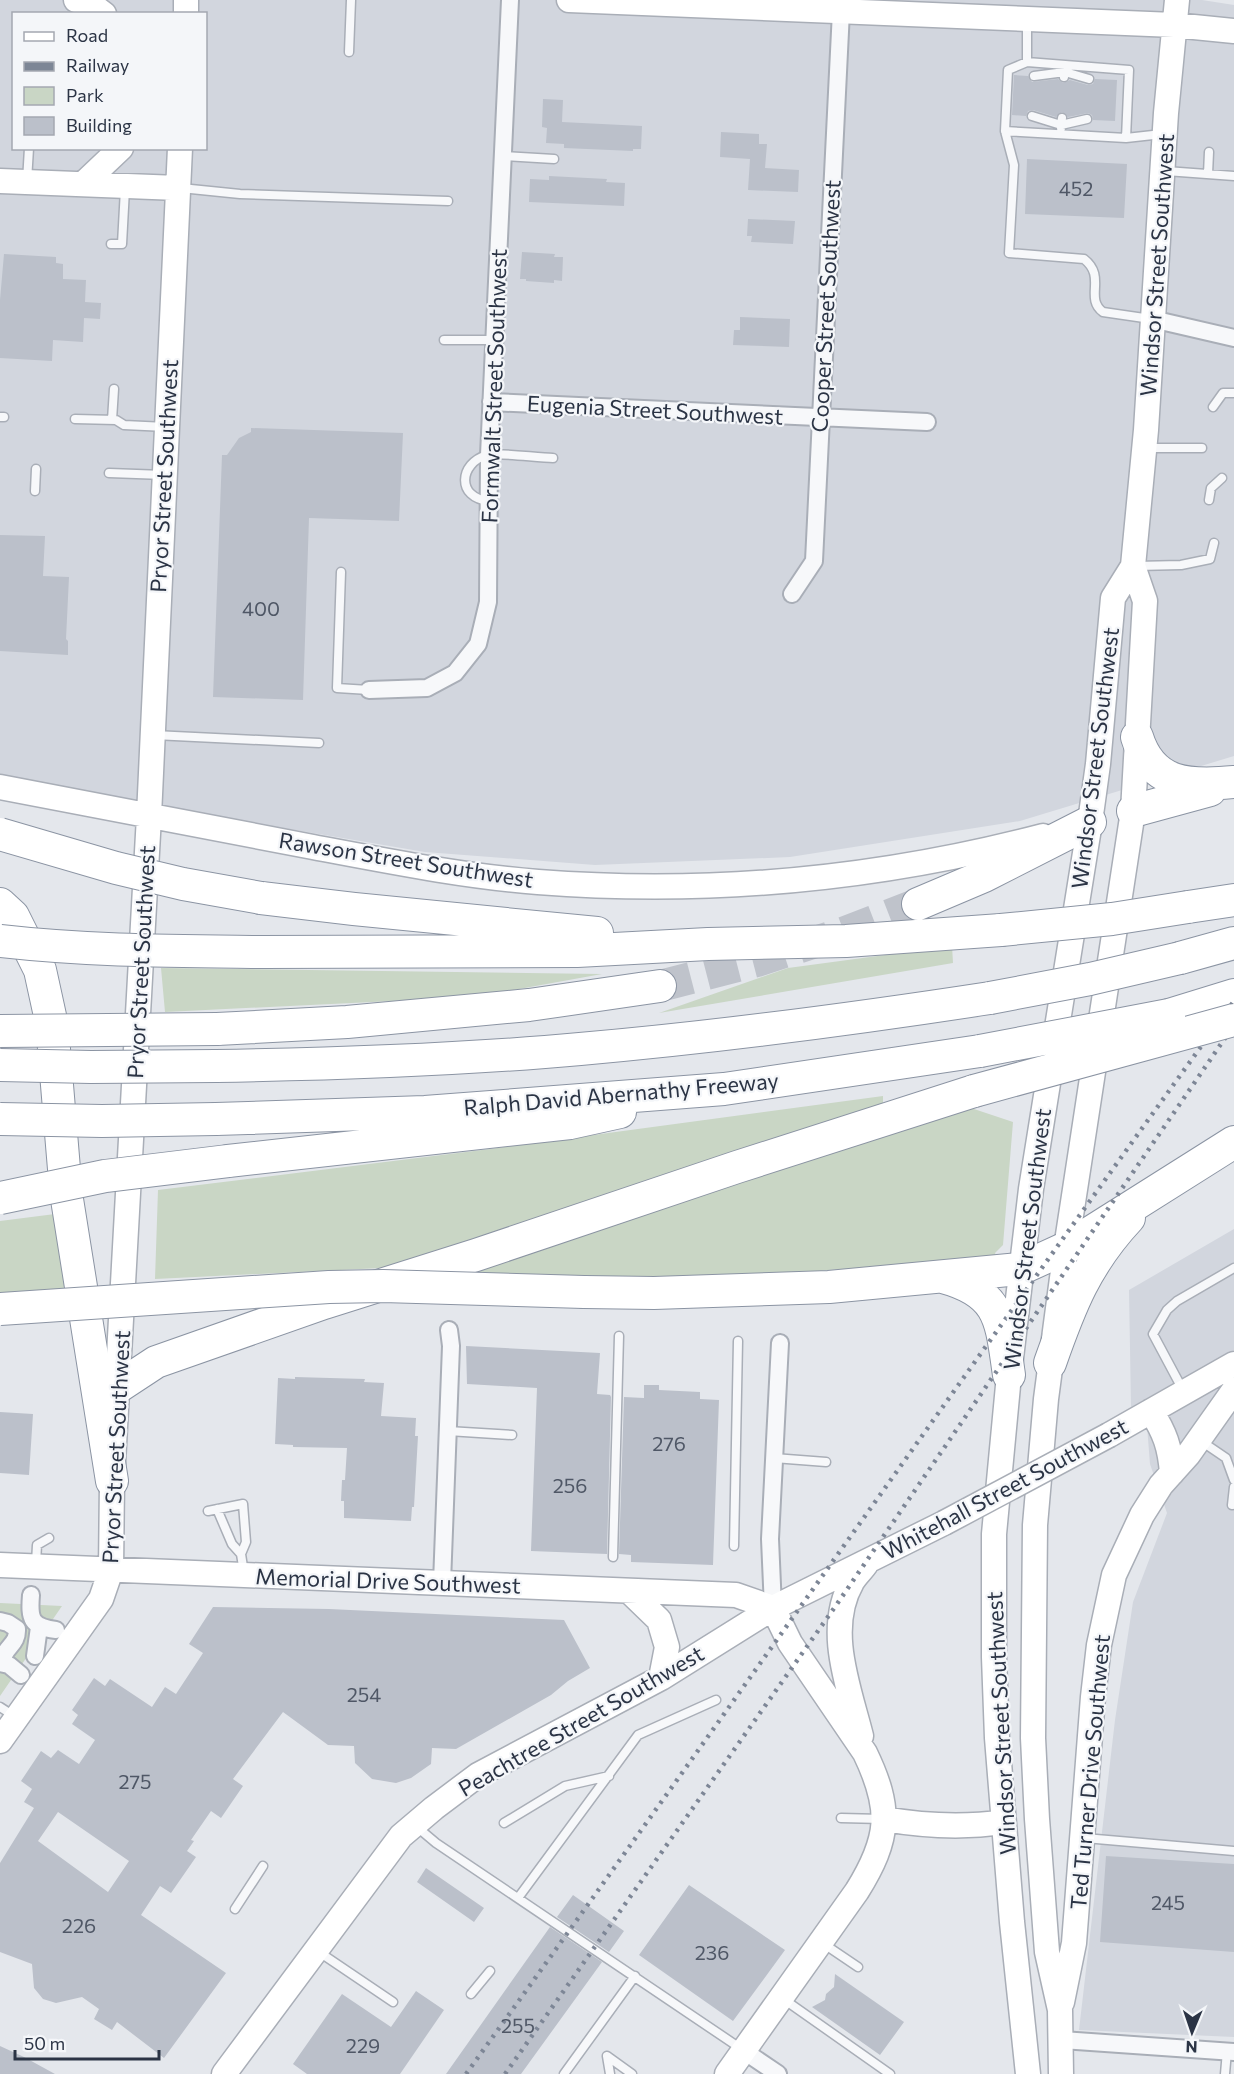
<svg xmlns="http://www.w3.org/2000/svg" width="1234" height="2074" font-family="Commissioner,sans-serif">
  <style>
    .built { fill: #d2d6de; fill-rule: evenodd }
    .green { fill: #c9d6c5 }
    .building { fill: #bbc0ca; fill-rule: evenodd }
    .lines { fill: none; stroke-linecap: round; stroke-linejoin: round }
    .highway-tunnel { stroke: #bfc3cb; stroke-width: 32; stroke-dasharray: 32 16; stroke-linecap: butt }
    .lane-casing { stroke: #a9aeb7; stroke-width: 11 }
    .street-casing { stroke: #a9aeb7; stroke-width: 20 }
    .secondary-casing { stroke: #a9aeb7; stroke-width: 27 }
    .highway-casing { stroke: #8b94a3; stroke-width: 34 }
    .lane { stroke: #f7f8fa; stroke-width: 8 }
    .street { stroke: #f7f8fa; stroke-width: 16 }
    .secondary { stroke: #fff; stroke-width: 24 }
    .highway { stroke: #fff; stroke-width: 32 }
    .rail { stroke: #7d8696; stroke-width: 4.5; stroke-dasharray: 3 6; stroke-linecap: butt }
    .secondary-bridge-casing { stroke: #a9aeb7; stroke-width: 27; stroke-linecap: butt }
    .highway-bridge-casing { stroke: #8b94a3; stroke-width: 34; stroke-linecap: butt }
    .secondary-bridge { stroke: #fff; stroke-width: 24 }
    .highway-bridge { stroke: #fff; stroke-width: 32 }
    .labels { text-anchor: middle; stroke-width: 4.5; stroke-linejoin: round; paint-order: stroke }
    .number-label { font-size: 20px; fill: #4f5766 }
    .street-label { font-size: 22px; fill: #2b3445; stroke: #f4f6f9 }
  </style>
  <rect width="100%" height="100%" fill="#e4e7ec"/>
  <!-- built -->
  <path class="built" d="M0,0H1202L1234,5V756L1020,821L790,857L595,865L425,852L0,780ZM14,14H206V148H14Z
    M1234,1229V1350L1131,1407L1129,1290Z
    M1234,1377V2037L1079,2030L1115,1720L1133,1602L1167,1513L1150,1464L1147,1426Z"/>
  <!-- green -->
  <path class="green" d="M952,946L953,963L659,1013L788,968Z
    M161,968L602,974L475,997L165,1012Z
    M883,1096V1105L402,1267L155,1279L158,1190L490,1149Z
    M971,1108L1013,1122L1003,1245L995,1253L997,1259L987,1261L828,1270L755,1280L635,1281L446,1272Z
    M63,1213L68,1288L0,1294V1221Z
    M0,1603L62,1606L0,1696Z"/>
  <!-- building -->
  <path class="building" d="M1014,75L1028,76L1032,82L1058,79L1063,83L1070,80L1088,85L1093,84L1095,79L1117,80L1115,121L1093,120L1092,115L1088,113L1068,117L1062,112L1056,117L1033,110L1028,111L1026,116L1012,115Z
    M543,99L563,100L562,122L642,126L641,149H633V151L564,148V144L546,143L547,128L542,127Z
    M721,132L759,134V144H767L765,168L799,170L798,192L748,190L750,159L720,157Z
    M1027,159L1127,164L1124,218L1025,214Z
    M549,176L607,179L606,182L625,183L624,206L529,202L530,179L549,180Z
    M748,219L795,221L793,244L751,242L752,236H747Z
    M522,252L555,254L554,257H563L562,281L554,280V283L526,281V279H520Z
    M4,254L56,257V263L63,264V279L86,280L85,302L101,303L100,319L84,318L83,342L53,340L52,361L0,358V300Z
    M740,317L790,319L789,347L733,345L734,330H740Z
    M251,428L403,433L399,521L309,518L303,700L213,697L222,455H227L239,438L251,432Z
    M0,535L45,536L43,576L69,577L66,639L68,641V655L0,651Z
    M466,1346L600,1353L597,1394L610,1395L611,1397L607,1554L531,1551L537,1388L467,1384Z
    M295,1377L365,1379L364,1382L384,1383L381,1416L416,1418L415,1436H418L414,1507H412L411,1521L344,1518V1501H341L342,1480H345L347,1448L293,1447V1445L275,1444L278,1378L295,1379Z
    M644,1385H659V1390L700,1392V1399L719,1400L713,1565L631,1562V1555L619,1554L624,1397L644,1398Z
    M0,1412L33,1414L29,1475L0,1473Z
    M213,1607L329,1609L564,1620L590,1668L568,1681L551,1695L456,1749L432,1748L431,1764L411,1778L396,1783L372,1779L355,1763L354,1746L328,1745L283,1712L233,1779L243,1786L221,1818L211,1811L191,1840L194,1841L187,1851L196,1857L171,1893L160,1886L141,1915L226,1973L164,2058L117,2022L112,2030L94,2019L99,2009L82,1997L56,2003L43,1999L34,1988L32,1964L0,1952V1863L34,1808L24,1802L32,1789L21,1781L41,1751L51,1758L58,1750L79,1764L95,1740L72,1724L78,1715L72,1710L94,1678L105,1686L110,1679L152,1707L165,1687L176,1694L203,1653L189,1644ZM58,1812L129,1861L108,1892L38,1841Z
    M1106,1856L1234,1864V1952L1100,1942Z
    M426,1868L484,1908L474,1922L417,1882Z
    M689,1885L785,1950L733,2021L639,1955Z
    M573,1895L624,1931L609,1952L557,1917Z
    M550,1927L602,1962L521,2074H446Z
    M835,1974L904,2022L880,2055L812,2007L825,2000L826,1994L834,1987Z
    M416,1991L444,2010L400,2074H307L293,2064L342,1994L391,2027Z
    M0,2046L24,2057L55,2074H0Z"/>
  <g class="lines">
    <!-- highway-tunnel -->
    <path class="highway-tunnel" d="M660,986L757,961L843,933L918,904"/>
    <!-- lane casing -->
    <g class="lane-casing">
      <path id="lane" d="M1027,20V62L1008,70L1005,131L1126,138L1162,134
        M349,52L351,0
        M1027,62L1129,70L1126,138
        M1065,68V72L1089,79
        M1034,76L1065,72L1064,77
        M1032,116L1061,125L1062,118
        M1061,128V125L1087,119
        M1005,131L1014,165L1009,253L1084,259C1107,277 1084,298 1103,312L1151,319
        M503,156L554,159
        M1166,171L1234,176
        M1208,174L1209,152
        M27,181L29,148
        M181,188L240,194L448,201
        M111,244H122L125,189
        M444,340H494
        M1213,407L1223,393H1234
        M0,417H4
        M75,419L116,420L124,425L166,427
        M112,420L114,389
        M1145,448H1202
        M109,473L164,475
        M35,491L36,469
        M1209,500L1211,488L1222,478
        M489,501C456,498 459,463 487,455C499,452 538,458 553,458
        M1136,566L1181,565L1210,559L1214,543
        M341,572L337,688L369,690
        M154,735L319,743
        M1184,1392L1153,1334L1167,1310L1177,1301L1234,1268
        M448,1431L512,1435
        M1201,1441L1226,1458L1234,1480
        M774,1458L826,1462
        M1232,1505L1234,1487
        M217,1509L232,1544L241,1554L244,1573
        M208,1511L243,1504L246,1542L241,1554
        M734,1546L738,1341
        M613,1557L619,1336
        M36,1563L37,1545L49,1538
        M0,1707L14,1716
        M841,1818L882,1819
        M504,1823L565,1786L609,1776
        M417,1827L436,1843L743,2050
        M1085,1838L1234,1851
        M518,1898L638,1735L716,1700
        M235,1909L263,1866
        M821,1942L858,1967
        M319,1952L393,2002
        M471,1994L490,1971
        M782,1998L890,2074
        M564,2074L635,1976
        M610,2074L607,2056L632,2074
        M1225,2074L1227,2051"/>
    </g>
    <!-- street casing -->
    <g class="street-casing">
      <path id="street" d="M1152,319L1234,338
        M491,402L927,422
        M792,594L814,561L841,11
        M369,690L427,688L455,673L478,644L488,602L489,455L510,0
        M442,1583L451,1346L449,1330
        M31,1595C29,1619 31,1627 56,1630
        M773,1608L770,1539L780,1343
        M0,1621L8,1623L17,1629C18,1646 3,1646 3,1663
        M35,1656L39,1627
        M0,1663L9,1665L21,1675
        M1062,2040L1234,2052
        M744,2051L778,2074"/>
    </g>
    <!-- secondary casing -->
    <g class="secondary-casing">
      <path id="secondary" d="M76,0L92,5L104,14
        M569,0L1174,25L1234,31
        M186,14V0
        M0,181L178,188
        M83,184L121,148
        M0,787C104,807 209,827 313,847C388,861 462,876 538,882C708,895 879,879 1043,836
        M1151,1411C1165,1433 1170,1447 1172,1473
        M1109,1435L1234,1364
        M0,1565L736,1595L773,1608
        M629,1591L659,1620L667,1647L661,1678
        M861,1736C849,1688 825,1629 852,1582C855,1576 862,1570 866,1564
        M0,1741L101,1599L111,1570L112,1481L149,816L180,148
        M884,1819C925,1826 963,1828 1003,1822
        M1062,2002L1074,1943L1093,1697L1099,1645L1114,1575L1142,1515L1161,1485L1188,1455L1234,1390
        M224,2074L401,1836L434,1808L478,1775L661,1678L773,1608L944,1523
        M727,2074L857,1891C890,1838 892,1809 865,1753L790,1643L773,1608
        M1028,2074L1012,1922L997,1738L994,1657V1534L1009,1375L1031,1189L1090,822L1098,764L1113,598L1133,566
        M1061,2074L1060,2010L1047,1952L1037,1819L1033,1738L1035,1525L1046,1399L1066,1248L1133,811L1145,601L1133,566L1146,430L1166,113L1177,0"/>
    </g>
    <!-- highway casing -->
    <g class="highway-casing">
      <path id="highway" d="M1137,737C1152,786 1190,786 1234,782
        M1133,811L1210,790
        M261,898L354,909L597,933
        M0,904L13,916L40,970L52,1025L66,1193L112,1481
        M918,904L984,876L1090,822
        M1188,907L1234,900
        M261,952L577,951L708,944L846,941L1001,930
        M1180,958L1234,943
        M1169,1015L1234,995
        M217,1029L347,1022L529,1005L660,986
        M216,1066C337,1064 459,1060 580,1049C717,1037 853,1019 990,998
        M216,1119L425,1112L724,1089L980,1051
        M228,1161L570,1123L620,1112
        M943,1277C1002,1293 1001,1321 1009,1375
        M584,1292L654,1293L829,1287L1020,1269L1066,1248L1234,1142
        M1050,1363C1070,1306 1086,1264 1129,1218
        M118,1387L156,1362L324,1303L476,1255L737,1167L974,1091"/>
    </g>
    <!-- lane -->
    <use href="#lane" class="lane"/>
    <!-- street -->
    <use href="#street" class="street"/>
    <!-- secondary -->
    <use href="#secondary" class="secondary"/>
    <!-- highway -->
    <use href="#highway" class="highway"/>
    <!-- rail -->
    <path class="rail" d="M466,2074C724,1717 976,1357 1234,1001
      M505,2074L837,1604L1234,1025"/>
    <!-- secondary-bridge casing -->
    <g class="secondary-bridge-casing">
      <path id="secondary-bridge" d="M944,1523L1109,1435"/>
    </g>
    <!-- highway-bridge casing -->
    <g class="highway-bridge-casing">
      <path id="highway-bridge" d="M0,834L116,868L183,884L261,898
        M1001,930L1112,919L1188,907
        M0,941C87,951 174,951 261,952
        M990,998L1090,979L1180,958
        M0,1031L217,1029
        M980,1051L1169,1015
        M0,1065L91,1067L216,1066
        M974,1091L1234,1020
        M0,1119L102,1121L216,1119
        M0,1198L105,1176L228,1161
        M0,1309L329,1287L383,1286L584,1292"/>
    </g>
    <!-- secondary-bridge -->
    <use href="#secondary-bridge" class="secondary-bridge"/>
    <!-- highway-bridge -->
    <use href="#highway-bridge" class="highway-bridge"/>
  </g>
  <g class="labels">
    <!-- number labels -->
    <g class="number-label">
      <text x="1076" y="196">452</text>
      <text x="261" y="616">400</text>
      <text x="669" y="1451">276</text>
      <text x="570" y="1493">256</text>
      <text x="364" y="1702">254</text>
      <text x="135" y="1789">275</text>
      <text x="1168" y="1910">245</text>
      <text x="79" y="1933">226</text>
      <text x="712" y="1960">236</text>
      <text x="518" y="2033">255</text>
      <text x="363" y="2053">229</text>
    </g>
    <!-- street labels -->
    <g class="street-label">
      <text transform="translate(1157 265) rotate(-86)" y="8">Windsor Street Southwest</text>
      <text transform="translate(826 306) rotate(-87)" y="8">Cooper Street Southwest</text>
      <text transform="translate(494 386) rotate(-88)" y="8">Formwalt Street Southwest</text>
      <text transform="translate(655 410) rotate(3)" y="8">Eugenia Street Southwest</text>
      <text transform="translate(164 476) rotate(-87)" y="8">Pryor Street Southwest</text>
      <text transform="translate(1095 758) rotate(-83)" y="8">Windsor Street Southwest</text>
      <text transform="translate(406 860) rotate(9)" y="8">Rawson Street Southwest</text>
      <text transform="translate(141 962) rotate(-87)" y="8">Pryor Street Southwest</text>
      <text transform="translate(621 1094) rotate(-5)" y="8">Ralph David Abernathy Freeway</text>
      <text transform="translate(1027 1239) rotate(-83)" y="8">Windsor Street Southwest</text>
      <text transform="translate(116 1447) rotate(-87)" y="8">Pryor Street Southwest</text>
      <text transform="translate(1005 1489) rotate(-28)" y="8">Whitehall Street Southwest</text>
      <text transform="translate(388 1581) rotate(2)" y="8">Memorial Drive Southwest</text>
      <text transform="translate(581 1721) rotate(-30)" y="8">Peachtree Street Southwest</text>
      <text transform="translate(1001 1723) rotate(-93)" y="8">Windsor Street Southwest</text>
      <text transform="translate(1090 1772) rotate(-85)" y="8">Ted Turner Drive Southwest</text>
    </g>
  </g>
  <!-- legend -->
  <rect x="12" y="12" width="195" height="138" fill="#f4f6f9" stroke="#a4a8b1" stroke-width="1.5"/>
  <rect x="24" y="32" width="30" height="9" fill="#ffffff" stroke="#a4a8b1" stroke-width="1.5"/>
  <text x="66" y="42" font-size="18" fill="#2b3445">Road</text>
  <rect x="24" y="62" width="30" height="9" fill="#7d8696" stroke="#a4a8b1" stroke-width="1.5"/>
  <text x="66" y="72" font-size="18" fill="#2b3445">Railway</text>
  <rect x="24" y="87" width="30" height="18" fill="#c9d6c5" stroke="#a4a8b1" stroke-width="1.5"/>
  <text x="66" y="102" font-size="18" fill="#2b3445">Park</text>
  <rect x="24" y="117" width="30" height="18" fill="#bbc0ca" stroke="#a4a8b1" stroke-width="1.5"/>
  <text x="66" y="132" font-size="18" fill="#2b3445">Building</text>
  <!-- north arrow -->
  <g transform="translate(1192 2032) rotate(182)" stroke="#f4f6f9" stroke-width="4.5" paint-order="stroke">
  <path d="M0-4.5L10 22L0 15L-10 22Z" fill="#2b3445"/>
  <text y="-9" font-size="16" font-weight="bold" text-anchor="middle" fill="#2b3445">N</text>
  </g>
  <!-- scale -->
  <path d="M15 2050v9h144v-9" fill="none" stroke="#2b3445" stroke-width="3"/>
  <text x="24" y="2050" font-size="18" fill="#2b3445" stroke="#f4f6f9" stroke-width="4.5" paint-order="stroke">50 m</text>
</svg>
